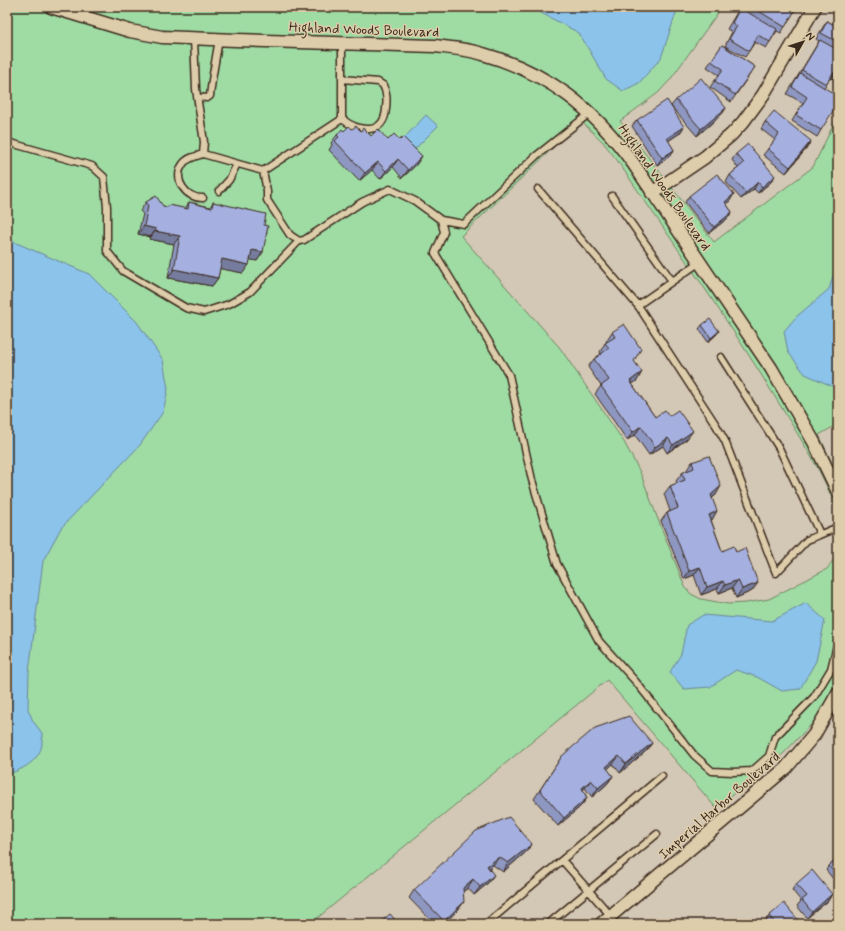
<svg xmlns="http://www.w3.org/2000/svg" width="845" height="931" font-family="Mynerve,sans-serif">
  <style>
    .green { fill: #9fdca4; stroke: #6d8361 }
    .water { fill: #8bc3ea; stroke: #6b8698 }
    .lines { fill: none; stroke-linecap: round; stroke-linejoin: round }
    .service-casing { stroke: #3b2a1e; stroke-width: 9 }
    .minor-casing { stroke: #3b2a1e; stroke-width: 15 }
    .service { stroke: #decdaa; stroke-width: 6 }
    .minor { stroke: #decdaa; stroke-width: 12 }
    .wall { fill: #8e97c1; stroke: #3b2a1e }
    .shaded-wall { fill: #747b9d; stroke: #3b2a1e }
    .building { fill: #a5b0e0; stroke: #3b2a1e }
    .labels { text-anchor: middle; stroke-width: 3; stroke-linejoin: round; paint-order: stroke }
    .street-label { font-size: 14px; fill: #3b2a1e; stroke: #decdaa }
  </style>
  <rect width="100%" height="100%" fill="#d3c7b5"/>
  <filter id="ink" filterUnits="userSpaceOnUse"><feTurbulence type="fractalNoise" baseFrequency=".025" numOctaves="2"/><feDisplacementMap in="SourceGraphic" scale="8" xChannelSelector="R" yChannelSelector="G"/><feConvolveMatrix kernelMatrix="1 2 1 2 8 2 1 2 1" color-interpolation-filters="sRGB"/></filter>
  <g filter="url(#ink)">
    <!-- green -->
    <path class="green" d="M7,7H722L670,80L658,93L620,121L714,242L813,167L838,115V424L819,435L838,476V514C825,475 801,440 780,405C729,321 672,241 617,160L603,142L581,121L461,236L560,348L624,442L640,472L659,522L685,587L691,594L701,599L728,604L746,603L769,599L827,569L832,562L838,553V703L818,717L784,753L716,808L607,680L310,924H7Z"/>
    <!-- water -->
    <path class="water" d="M530,7H678L661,58L639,83L623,91L606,79L579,33Z
      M426,115L438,126L415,149L404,138Z
      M7,239L89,274L137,322L163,360L168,389L163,412L140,445L61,528L43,561L29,672L28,709L33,721L42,733C42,737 42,741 42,745C39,761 21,771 7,774Z
      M838,261V384L832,386L805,374L788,352L784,331L796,317L829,289Z
      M806,603L825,620L816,661L800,689L782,691L757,677L736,670L710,687L684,689L670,672L681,654L687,625L703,615L772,621Z"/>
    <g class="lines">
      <!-- service casing -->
      <g class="service-casing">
        <path id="service" d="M194,38L196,89L204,142L203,154L263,171L342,119V43
          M197,97L207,98L210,96L212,80L219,39
          M342,119C359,132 384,136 386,109C387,99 387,93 383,85L378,82L342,79
          M7,142L92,166L104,177L107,207V251L123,271L186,308L204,312L229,304L250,292L299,241
          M263,171L267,191V200L290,235L299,241L304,240L362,202L390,189L415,201L441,220L464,224L536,156L590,113
          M538,189L639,307L716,425L725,441L776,573L807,540L838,527
          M219,191L229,180L237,164
          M612,196L672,281
          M203,198C186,199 172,179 183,164C187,158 196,156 203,154
          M441,220L444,232L435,253L509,375L532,480L557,564L599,641L636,682L694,755L712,771L733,772L752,771L769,756L775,737L814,697L831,669L838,641
          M638,305L700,262
          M721,357L779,448L820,534
          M562,860L611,916
          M486,924L662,776
          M548,924L657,834"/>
      </g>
      <!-- minor casing -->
      <g class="minor-casing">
        <path id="minor" d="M51,7L130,31L162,37L236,40L435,46C451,48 468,49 483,54C549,73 593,108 633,163L771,368L814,442L838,492
          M652,193L705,157L731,135L743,122L763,95L815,7
          M601,924L786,768L814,735L838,693"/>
      </g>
      <!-- service -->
      <use href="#service" class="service"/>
      <!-- minor -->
      <use href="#minor" class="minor"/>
    </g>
    <!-- wall -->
    <path class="wall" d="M746,7H797L781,33L777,31L766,48L755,42L745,57L725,46L732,32L727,29L736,14L740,8L744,10Z
      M827,21L838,27V82L832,78L829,79L824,88L821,130L817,137L792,121L803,103L787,94L819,41L816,39L823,27Z
      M722,45L755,67L731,102L710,87L719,75L707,67Z
      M676,100L726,108L722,114L697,136L671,106Z
      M637,120L680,133L668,141L674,150L670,156L657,165L632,126Z
      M765,122L807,148L786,173L763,155L775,140L761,129Z
      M352,129L361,131L371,136L388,140H400L422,156L416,165L402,178L393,167L380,179L372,170L359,181L329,150L332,145L331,143L337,135L344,131Z
      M736,154L771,182L758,193L754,189L741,199L726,182L730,175L738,168L732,160Z
      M689,196L730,201L726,204L732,212L728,218L709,233L685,202Z
      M146,202L167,207L169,205L185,209L189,202L210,207L213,202L264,225L263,252L257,261L250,259L243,273L220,268L218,278L212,286L168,278L174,244L149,239L151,237L138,234L143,214L140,211Z
      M702,325L719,331L716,335L708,342L699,329Z
      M612,332L634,361L637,381L632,384L655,417L669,416L687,439L667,453L663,446L649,455L635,435L627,440L595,394L601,386L588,367L594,359L601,354L600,352L605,343L607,342L606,341Z
      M692,462L716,495L712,498V520H711L722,551L752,591L736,598L732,588L719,593L717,589L701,595L694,575L684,579L661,521L667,513L670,511L664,494L670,486L677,483L676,481L682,473L686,471Z
      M652,743L646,751L620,773L613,764L607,769L613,776L607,784L592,797L585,788L583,790L587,798L581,806L558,826L534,799L562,756Z
      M532,844L526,852L503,872L493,865L489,868L488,883L474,895L468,888L463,891L458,910L444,924H434L409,898L414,890Z
      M838,858V885L826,870L829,866Z
      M796,884L832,894L828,901L807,918L797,906L801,901L792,890Z
      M769,916L798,924H769L766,920Z"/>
    <!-- shaded-wall -->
    <path class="shaded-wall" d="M837,72L832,78L828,80L833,73Z
      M726,108L722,114L697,136L701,129Z
      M684,127L680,133L662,145L667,138Z
      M811,141L807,148L786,173L790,167Z
      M674,150L670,156L657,165L662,158Z
      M422,156L416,165L402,178L408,170Z
      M398,159L393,167L380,179L386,171Z
      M378,162L372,170L359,181L365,173Z
      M775,176L771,182L758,193L762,187Z
      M758,182L754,189L741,199L746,193Z
      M734,194L730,201L720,208L725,202Z
      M732,212L728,218L709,233L714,227Z
      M144,226L156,229L151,237L138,234Z
      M155,231L180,236L174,244L149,239Z
      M252,250L263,252L257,261L246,259Z
      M222,259L249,265L243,273L216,268Z
      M174,269L218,278L212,286L168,278Z
      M719,331L716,335L708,342L711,338Z
      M642,372L637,381L624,389L630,381Z
      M641,426L635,435L627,440L633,432Z
      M693,431L687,439L667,453L673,445Z
      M668,438L663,446L649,455L655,447Z
      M721,486L716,495L705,503L711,495Z
      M717,511L712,520L703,523L709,515Z
      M700,567L694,575L684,579L689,571Z
      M738,580L732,588L719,593L725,585Z
      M723,581L717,589L701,595L707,587Z
      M758,583L752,591L736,598L742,589Z
      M652,743L646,751L620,773L626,764Z
      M619,756L613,764L600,776L606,767Z
      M613,776L607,784L592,797L598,788Z
      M591,780L585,788L576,796L582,788Z
      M587,798L581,806L558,826L564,818Z
      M532,844L526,852L503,872L508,863Z
      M499,857L493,865L481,875L487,866Z
      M494,875L488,883L474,895L480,887Z
      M473,879L468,888L457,896L463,888Z
      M832,894L828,901L807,918L812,912Z
      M464,902L458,910L444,924H442L444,921Z"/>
    <!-- building -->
    <path class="building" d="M752,7H797L785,27Z
      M740,8L777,29L770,42L758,35L749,51L729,39L737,26L732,23Z
      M827,21L838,27V42L821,33Z
      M820,40L838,50V73L837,72L833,73L826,84L802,70Z
      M722,45L755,67L735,95L715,81L723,69L711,61Z
      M800,73L838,96V103L821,130L796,115L807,97L792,87Z
      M701,78L726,108L701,129L676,100Z
      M667,100L684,127L667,138L674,150L662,158L637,120Z
      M774,111L811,141L790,167L768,149L779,134L765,122Z
      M349,126L352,129L356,126L361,131L363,128L371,136L378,129L388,140L394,134L400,140L403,137L422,156L408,170L398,159L386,171L378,162L365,173L335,141L339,137L337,135L342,129L344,131Z
      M748,144L775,176L762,187L758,182L746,193L730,175L744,163L736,154Z
      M717,174L734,194L725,202L732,212L714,227L689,196Z
      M156,196L163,206L168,207L169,205L188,209L189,202L212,208L213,202L266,214L264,225L268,226L263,252L252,250L249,265L222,259L218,278L174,269L180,236L155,231L156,229L144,226L148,206L146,202Z
      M710,319L719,331L711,338L702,325Z
      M624,324L641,349L634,361L642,372L630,381L655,417L665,410L669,416L678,410L693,431L673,445L668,438L655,447L641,426L633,432L601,386L609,380L594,359L609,348L605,343L615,337L612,332Z
      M709,456L721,486L711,495L717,511L709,515L722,551L734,546L736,552L745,548L758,583L742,589L738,580L725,585L723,581L707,587L700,567L689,571L667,513L678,508L670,486L685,480L682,473L694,468L692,462Z
      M629,716L652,743L626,764L619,756L606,767L613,776L598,788L591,780L582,788L587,798L564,818L540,790L562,756L595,728Z
      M509,817L532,844L508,863L499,857L487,866L494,875L480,887L473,879L463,888L464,902L444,921L414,890L476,831Z
      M838,858V877L829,866Z
      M812,870L832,894L812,912L802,900L807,896L796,884Z
      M784,903L799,921L796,924H776L769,916Z
      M390,914L399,924H379Z"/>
  </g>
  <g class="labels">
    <!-- street labels -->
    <g class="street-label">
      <text transform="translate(364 29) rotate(2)" y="5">Highland Woods Boulevard</text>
      <text transform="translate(665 187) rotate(55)" y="5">Highland Woods Boulevard</text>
      <text transform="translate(719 805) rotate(-41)" y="5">Imperial Harbor Boulevard</text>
    </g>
  </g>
  <!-- margin -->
  <rect width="845" height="931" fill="none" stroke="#decdaa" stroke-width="24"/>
  <rect x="12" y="12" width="821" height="907" fill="none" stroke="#3b2a1e" stroke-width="1.5" filter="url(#ink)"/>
  <!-- north arrow -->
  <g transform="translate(803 42) rotate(51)" stroke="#decdaa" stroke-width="3" paint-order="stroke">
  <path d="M0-3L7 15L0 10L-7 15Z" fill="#3b2a1e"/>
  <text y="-6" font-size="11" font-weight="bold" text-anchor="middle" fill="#3b2a1e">N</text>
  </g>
</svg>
